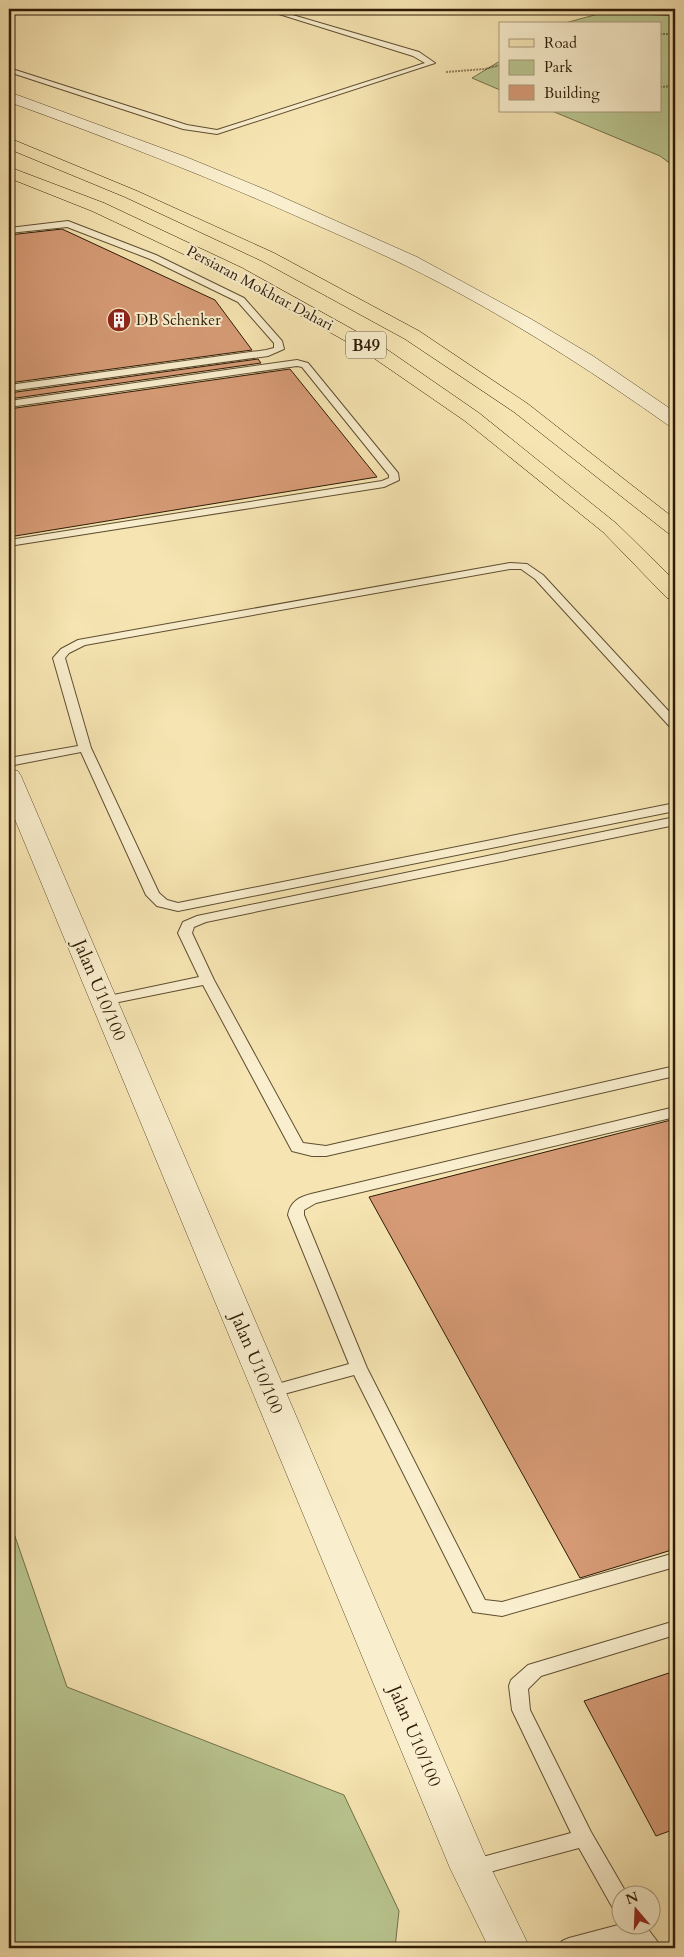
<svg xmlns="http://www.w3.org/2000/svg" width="684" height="1957" font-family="Cardo,serif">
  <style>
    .green { fill: #b9c58f; stroke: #73704a }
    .building { fill: #d69b76; stroke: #2d1b06 }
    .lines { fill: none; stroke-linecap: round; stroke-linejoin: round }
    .lane-casing { stroke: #5f4e31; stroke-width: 2 }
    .street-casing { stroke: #5f4e31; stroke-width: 1 }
    .primary-casing { stroke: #2d1b06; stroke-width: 1 }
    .path { stroke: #2d1b06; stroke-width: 2; stroke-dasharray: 0.5 1; stroke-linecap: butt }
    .lane { fill: #f9eecd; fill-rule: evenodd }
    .street { fill: #f9eecd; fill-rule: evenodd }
    .primary { fill: #f6e5b2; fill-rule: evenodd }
    .labels { text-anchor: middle; stroke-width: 4; stroke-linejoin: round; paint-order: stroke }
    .far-street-label { font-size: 15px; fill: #2d1b06; stroke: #f9eecd }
    .far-poi-label { font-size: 15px; fill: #2d1b06; stroke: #f9eecd; text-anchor: start }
    .shield { fill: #f9eecd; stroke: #6a5a42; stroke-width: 1 }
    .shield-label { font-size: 16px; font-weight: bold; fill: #2d1b06 }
    .street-label { font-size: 18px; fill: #2d1b06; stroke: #f9eecd }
  </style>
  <rect width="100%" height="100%" fill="#f6e5b2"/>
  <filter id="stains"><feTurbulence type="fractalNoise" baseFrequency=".004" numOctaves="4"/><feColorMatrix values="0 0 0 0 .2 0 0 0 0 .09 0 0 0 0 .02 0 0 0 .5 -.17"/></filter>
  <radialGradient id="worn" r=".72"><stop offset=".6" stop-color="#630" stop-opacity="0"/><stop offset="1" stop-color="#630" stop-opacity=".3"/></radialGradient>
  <!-- green -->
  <path class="green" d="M606,12L675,16V60L671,71L675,72V167L660,156L552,111H660V24H561Z
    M500,61V90L472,78Z
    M9,1519L67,1687L344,1795L399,1911L395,1948H9Z"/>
  <!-- building -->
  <path class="building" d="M62,229L215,300L252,350L9,383V235Z
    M258,359L261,363L9,399V393Z
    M290,369L377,477L9,537V409Z
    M675,1119V1549L580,1578L369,1197Z
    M675,1671V1829L656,1836L584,1701Z"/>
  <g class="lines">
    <!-- lane casing -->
    <g class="lane-casing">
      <path id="lane" d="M263,9H272L419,52L435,63L217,134L183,129L9,72V68L187,125L217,130L425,63L413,56Z
        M68,221L156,255L244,298L282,341L284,349L268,356L9,391V385L266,350L274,348V343L238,302L150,259L67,227L9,233V228Z
        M297,360L308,363L398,473L399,480L384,487L9,546V540L382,481L389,478V475L302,367L297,366L9,407V401Z
        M510,563L527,564L543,575L675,718V729L671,728L535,579L521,569H510L85,645L69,653L65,658L91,748L159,893L167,900L178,903L675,803V811L178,911L157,906L146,895L81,752L9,766V758L78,746L53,658L61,649L78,640Z
        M675,817V825L206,922L194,927L192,933L214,980L303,1143L326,1146L675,1066V1076L326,1156H312L292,1151L203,985L104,1005L99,1004L97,1001L99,998L104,997L199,977L178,933L183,922L197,916Z
        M675,1107V1117L316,1203L304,1210V1215L367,1368L485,1600L502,1602L675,1553V1567L502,1616L473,1612L354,1375L269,1398L263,1396L261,1392L263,1388L349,1364L288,1215C290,1202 299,1197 311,1194Z
        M675,1621V1635L541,1676L528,1689L530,1710L591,1832L627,1894H622V1914L615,1912L579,1848L471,1877L464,1874L461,1868L464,1862L571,1833L512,1710L509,1686L511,1680L528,1665Z
        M622,1924H644L657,1941L660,1948H638L633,1942L607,1948H559L562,1941L569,1938Z"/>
    </g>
    <!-- street casing -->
    <g class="street-casing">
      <path id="street" d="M9,92L186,157L271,192L417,257L531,319L593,356L675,412V427L668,425C600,377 531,332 457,292C413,268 367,247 321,227C219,181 114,140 9,102Z
        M9,769L18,771L21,776L487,1860L530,1948H489L450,1868L9,805Z"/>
    </g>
    <!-- primary casing -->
    <g class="primary-casing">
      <path id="primary" d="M9,138L137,191L274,253L419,331L528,404L675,519V535L668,533L514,412L405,339L262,261L125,197L9,149Z
        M9,167L104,203L242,268L379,344L479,413L617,524L675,581V600L667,598L603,532L465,421L365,352L230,276L92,211L9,178Z"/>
    </g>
    <!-- path -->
    <path class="path" d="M660,34H675
      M446,72L485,69L500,65
      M660,87L675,86"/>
    <!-- lane -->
    <use href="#lane" class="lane"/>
    <!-- street -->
    <use href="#street" class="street"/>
    <!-- primary -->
    <use href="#primary" class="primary"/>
  </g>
  <!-- icons -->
  <defs>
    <g id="building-disc" transform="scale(1.25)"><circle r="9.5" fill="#8f2418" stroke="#f9eecd"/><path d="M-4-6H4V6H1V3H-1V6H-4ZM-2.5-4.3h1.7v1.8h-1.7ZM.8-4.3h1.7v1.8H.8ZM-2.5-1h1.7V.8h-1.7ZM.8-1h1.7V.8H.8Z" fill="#fff"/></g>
  </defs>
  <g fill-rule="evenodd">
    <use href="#building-disc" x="119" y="320"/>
  </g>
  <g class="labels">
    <!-- far-street labels -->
    <g class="far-street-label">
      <text transform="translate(260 288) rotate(28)" y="5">Persiaran Mokhtar Dahari</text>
    </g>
    <!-- far-poi labels -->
    <g class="far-poi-label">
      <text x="136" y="325">DB Schenker</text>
    </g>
    <!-- shield labels -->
    <rect class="shield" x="346" y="331.5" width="40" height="27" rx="4"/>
    <g class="shield-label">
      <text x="366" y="351">B49</text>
    </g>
    <!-- street labels -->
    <g class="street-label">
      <text transform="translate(100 990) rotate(67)" y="6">Jalan U10/100</text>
      <text transform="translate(257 1363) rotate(67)" y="6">Jalan U10/100</text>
      <text transform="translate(415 1736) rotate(67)" y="6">Jalan U10/100</text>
    </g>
  </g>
  <!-- margin -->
  <rect width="684" height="1957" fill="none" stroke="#f6e5b2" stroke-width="30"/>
  <rect x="10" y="10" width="664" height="1937" fill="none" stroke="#2d1b06" stroke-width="2.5"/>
  <rect x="15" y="15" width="654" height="1927" fill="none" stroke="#2d1b06"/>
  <!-- legend -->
  <rect x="499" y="22" width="162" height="90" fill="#f9eecd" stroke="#a79a7d"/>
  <rect x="509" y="39" width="25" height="8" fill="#f6e5b2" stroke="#a79a7d"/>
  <text x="544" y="48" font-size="15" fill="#2d1b06">Road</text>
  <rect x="509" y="60" width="25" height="15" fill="#b9c58f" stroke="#a79a7d"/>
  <text x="544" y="72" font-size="15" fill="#2d1b06">Park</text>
  <rect x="509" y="85" width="25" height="15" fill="#d69b76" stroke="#a79a7d"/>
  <text x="544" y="98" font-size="15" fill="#2d1b06">Building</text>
  <!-- north arrow -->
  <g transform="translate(636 1910) rotate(341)"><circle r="24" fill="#f9eecd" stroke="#a79a7d"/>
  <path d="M0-4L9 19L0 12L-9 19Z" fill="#8f2418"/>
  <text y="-8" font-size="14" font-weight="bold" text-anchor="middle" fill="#2d1b06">N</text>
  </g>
  <rect width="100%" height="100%" filter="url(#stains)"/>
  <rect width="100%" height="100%" fill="url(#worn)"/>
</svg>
